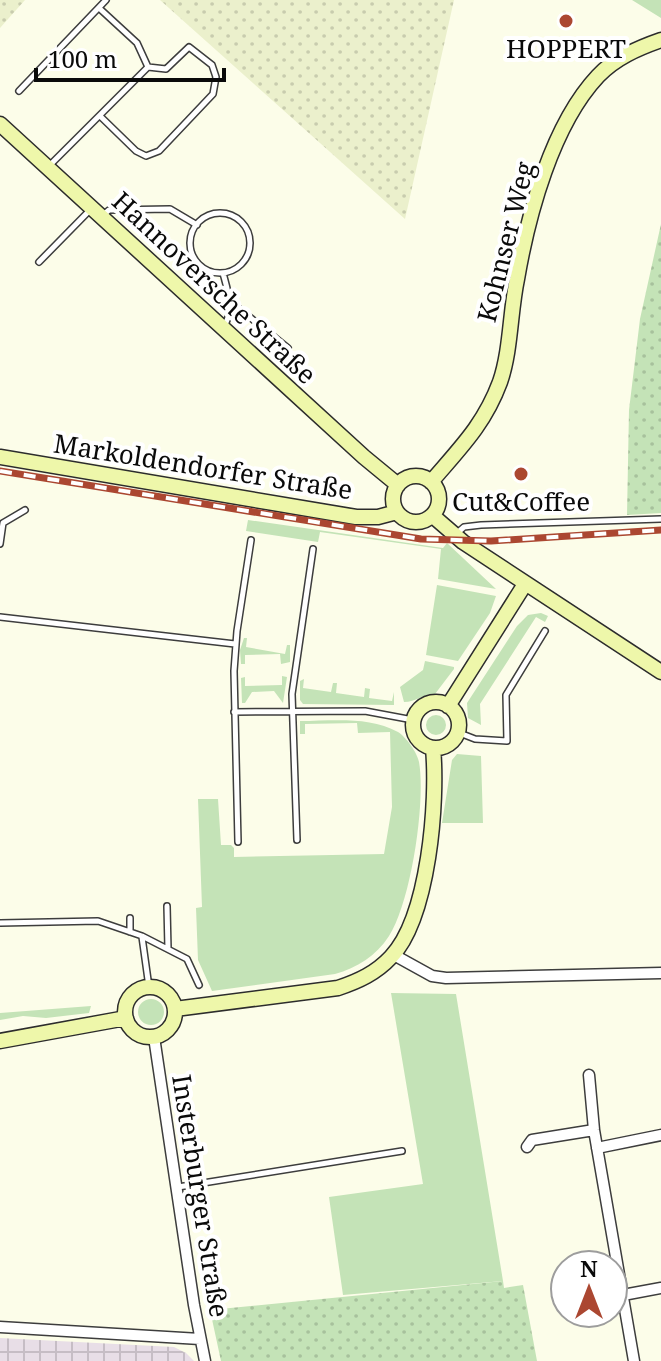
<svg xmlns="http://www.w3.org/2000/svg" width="661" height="1361" font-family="'Noto Serif',serif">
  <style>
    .industrial { fill: url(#industrial-grid) }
    .farmland { fill: url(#farmland-dots) }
    .grass { fill: #c4e3b7 }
    .garden { fill: url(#garden-dots) }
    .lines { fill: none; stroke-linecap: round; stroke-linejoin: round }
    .lane-casing { stroke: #3d3d3d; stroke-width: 8 }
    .street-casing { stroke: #3d3d3d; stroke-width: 13 }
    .secondary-casing { stroke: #2c2c2c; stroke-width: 17 }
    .lane { stroke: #fff; stroke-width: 5 }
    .street { stroke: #fff; stroke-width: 10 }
    .secondary { stroke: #eef7aa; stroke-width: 14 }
    .rail-casing { stroke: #ab4731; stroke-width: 7 }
    .rail { stroke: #fff; stroke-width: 4; stroke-dasharray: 12; stroke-linecap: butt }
    .poi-dot { fill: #ab4731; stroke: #fff; stroke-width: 3 }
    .labels { text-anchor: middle; stroke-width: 8; stroke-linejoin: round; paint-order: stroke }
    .poi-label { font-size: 26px; fill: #0a0a0a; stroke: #fff }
    .street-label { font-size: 26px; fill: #0a0a0a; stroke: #fff }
  </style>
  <defs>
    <pattern id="industrial-grid" width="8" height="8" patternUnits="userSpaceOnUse" patternTransform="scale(2)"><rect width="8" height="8" fill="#e8dee7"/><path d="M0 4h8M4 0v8" fill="none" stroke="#c6bdc5"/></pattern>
    <pattern id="farmland-dots" width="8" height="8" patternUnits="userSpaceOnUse" patternTransform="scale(2)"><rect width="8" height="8" fill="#ebf0cc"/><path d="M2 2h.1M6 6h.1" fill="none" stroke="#c8ccae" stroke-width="1.8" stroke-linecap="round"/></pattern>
    <pattern id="garden-dots" width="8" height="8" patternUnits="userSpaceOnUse" patternTransform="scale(2)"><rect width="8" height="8" fill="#c4e3b7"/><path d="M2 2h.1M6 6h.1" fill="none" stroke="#a7c19c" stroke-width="1.8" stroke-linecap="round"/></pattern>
  </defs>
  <rect width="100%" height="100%" fill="#fcfde9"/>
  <!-- industrial -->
  <path class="industrial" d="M0,1338L174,1347L186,1353L194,1361H0Z"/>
  <!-- farmland -->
  <path class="farmland" d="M0,0H25L0,28Z
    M160,0H454L405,219Z"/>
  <!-- grass -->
  <path class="grass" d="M632,0H661V18Z
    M248,520L443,548L447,543L496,589L438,579L441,549L320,532L318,542L246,531Z
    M437,585L496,596L490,613L458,661L426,655Z
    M541,613L548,616L545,622L536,617L480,704L481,725L468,718L467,703L517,626L528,615Z
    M244,638H247L246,647L285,654L287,645H290V662L281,664L280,654L245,655V664H241L240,650Z
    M425,661L454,667V669L435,694C423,694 416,702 404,702L400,687L423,670Z
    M282,676L287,677L283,703L274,691L252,692L245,703H242L241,678L245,677V686L282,685Z
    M304,679L303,688L331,692L333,683H337L336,693L364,697L365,688L370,689L369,698L392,701L394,692V705L303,704L300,700V681Z
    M426 725a10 10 0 1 1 20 0a10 10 0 1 1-20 0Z
    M300,721C332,721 369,716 398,732C406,737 417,752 419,762C426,801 411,902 389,936C376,956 357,968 335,974L212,991L198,960L196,908L202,907L198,799H218L221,845H231L234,848V857L384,854L392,807L390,732L358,733L357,723L305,724V734H300Z
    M457,754L481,756L483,823H442L452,760Z
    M391,993L456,994L503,1281L343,1295L329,1197L423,1184Z
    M138 1012a13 13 0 1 1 26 0a13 13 0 1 1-26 0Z
    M91,1006L89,1013L46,1018L23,1016L0,1020V1013Z"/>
  <!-- garden -->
  <path class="garden" d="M661,224V513L627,515L629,410L640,319Z
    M503,1281L504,1288L523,1285L537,1361H221L210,1310Z"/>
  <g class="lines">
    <!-- lane casing -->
    <g class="lane-casing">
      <path id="lane" d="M99,8L137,43L148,67
        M19,91L106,0
        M48,167L148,67L166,69L189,47L212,65L216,77L213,94L159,151L146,156L136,151L100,116
        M190 243a30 30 0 1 1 60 0a30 30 0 1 1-60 0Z
        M102,216L109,210L170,209L197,225
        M39,262L91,209
        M223,273C228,292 235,310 223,328
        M231,302L288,348
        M456,534L464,527L481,525L661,519
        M0,544L3,523L25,510
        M0,617L235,644
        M234,712L365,711L413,720
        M457,732L475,739L507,741L506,695L545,631
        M297,840L292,694L313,549
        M238,842L234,671L237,631L251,540
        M167,906L168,949
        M130,918V932
        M0,923L98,921L142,936L187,959L199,985
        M142,937L149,987
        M178,1187L402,1151"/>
    </g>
    <!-- street casing -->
    <g class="street-casing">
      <path id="street" d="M394,955L432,976L446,978L661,973
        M154,1037L194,1305L205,1361
        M589,1075L594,1130L634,1361
        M527,1147L532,1140L594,1130
        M597,1148L661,1135
        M623,1295L661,1288
        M0,1327L200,1339"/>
    </g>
    <!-- secondary casing -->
    <g class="secondary-casing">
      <path id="secondary" d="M0,124L364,457L398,485
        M0,457L356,517H378L397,512
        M393 499a23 23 0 1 1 46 0a23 23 0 1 1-46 0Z
        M431,482C460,448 484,425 500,382C511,350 510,312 517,279C528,215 552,125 598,76C615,58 638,48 661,40
        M433,516L463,542L661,672
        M413 725a23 23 0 1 1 46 0a23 23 0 1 1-46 0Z
        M448,706L525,584
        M125 1012a25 25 0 1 1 50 0a25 25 0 1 1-50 0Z
        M175,1009L338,988C359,981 376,973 391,957C429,917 438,801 433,748
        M0,1041L126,1018"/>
    </g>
    <!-- lane -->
    <use href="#lane" class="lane"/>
    <!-- street -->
    <use href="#street" class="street"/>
    <!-- secondary -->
    <use href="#secondary" class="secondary"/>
    <!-- rail casing -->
    <g class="rail-casing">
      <path id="rail" d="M0,471L421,539L491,541L661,530"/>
    </g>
    <!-- rail -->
    <use href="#rail" class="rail"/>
  </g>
  <!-- markers -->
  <g class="poi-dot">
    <circle cx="566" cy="21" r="8"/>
    <circle cx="521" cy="474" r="8"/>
  </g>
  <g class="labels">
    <!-- poi labels -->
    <g class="poi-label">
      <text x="566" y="58">HOPPERT</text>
      <text x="521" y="511">Cut&amp;Coffee</text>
    </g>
    <!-- street labels -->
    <g class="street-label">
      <text transform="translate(506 242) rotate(-76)" y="9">Kohnser Weg</text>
      <text transform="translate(214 288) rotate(43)" y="9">Hannoversche Straße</text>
      <text transform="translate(203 467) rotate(9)" y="9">Markoldendorfer Straße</text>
      <text transform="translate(200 1196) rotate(81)" y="9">Insterburger Straße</text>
    </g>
  </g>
  <!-- north arrow -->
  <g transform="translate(589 1289)"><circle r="38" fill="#ffffff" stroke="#9d9d9d" stroke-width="2"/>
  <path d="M0-6L14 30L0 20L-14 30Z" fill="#ab4731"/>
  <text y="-12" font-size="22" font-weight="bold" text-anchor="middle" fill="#0a0a0a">N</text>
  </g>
  <!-- scale -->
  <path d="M36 68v12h188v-12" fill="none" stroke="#0a0a0a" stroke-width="4"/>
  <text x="48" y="68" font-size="24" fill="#0a0a0a" stroke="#ffffff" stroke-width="6" paint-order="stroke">100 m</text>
</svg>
